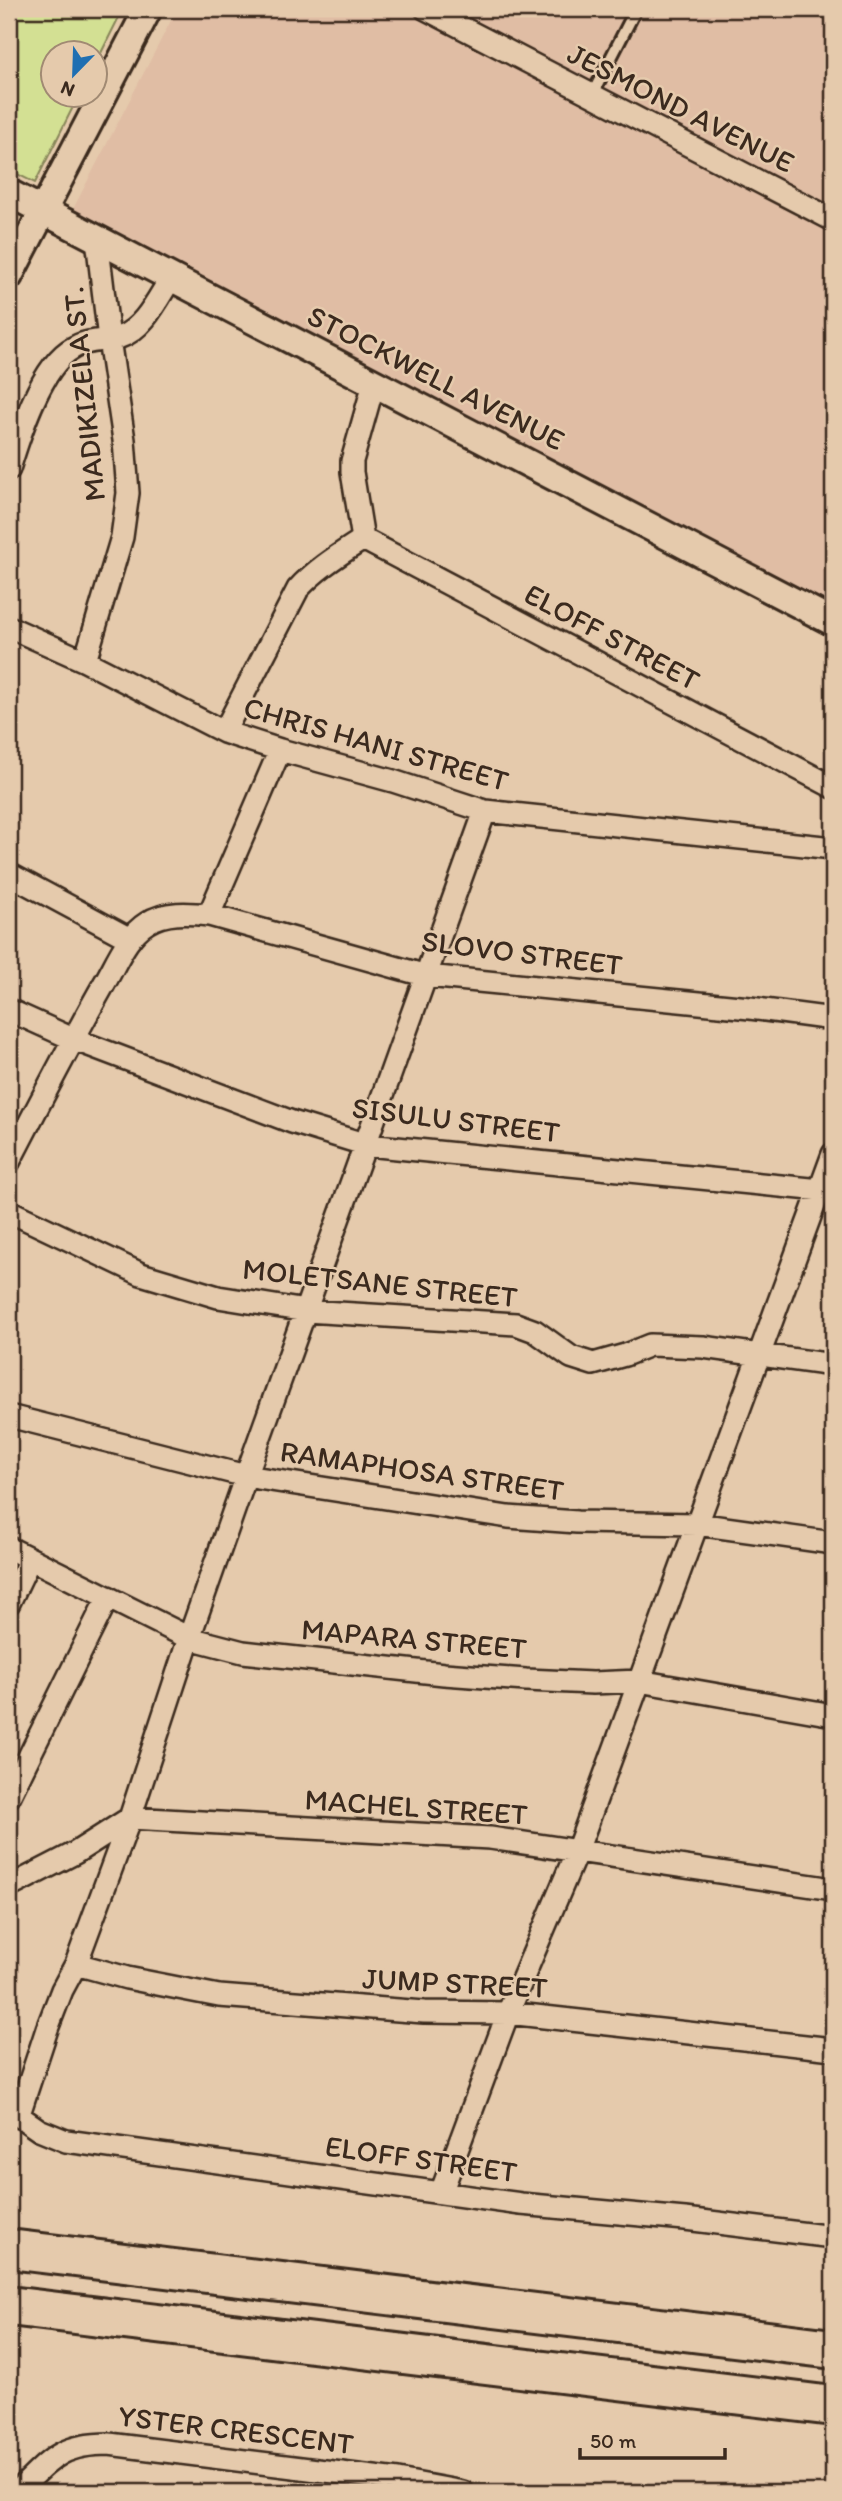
<svg xmlns="http://www.w3.org/2000/svg" width="842" height="2501" font-family="Itim,sans-serif">
  <style>
    .built { fill: #e0bda4 }
    .green { fill: #d3e093; stroke: #878558; stroke-width: 2 }
    .lines { fill: none; stroke-linecap: round; stroke-linejoin: round }
    .service-casing { stroke: #3b2a1e; stroke-width: 16 }
    .minor-casing { stroke: #3b2a1e; stroke-width: 26 }
    .tertiary-casing { stroke: #3b2a1e; stroke-width: 32 }
    .motorway-casing { stroke: #3b2a1e; stroke-width: 44 }
    .service { stroke: #e5caac; stroke-width: 10 }
    .minor { stroke: #e5caac; stroke-width: 21 }
    .tertiary { stroke: #e5caac; stroke-width: 26 }
    .motorway { stroke: #e5caac; stroke-width: 38 }
    .labels { text-anchor: middle; stroke-width: 5; stroke-linejoin: round; paint-order: stroke }
    .street-label { font-size: 30px; fill: #3b2a1e; stroke: #e5caac }
  </style>
  <rect width="100%" height="100%" fill="#e5caac"/>
  <filter id="ink" filterUnits="userSpaceOnUse"><feTurbulence type="fractalNoise" baseFrequency=".0143" numOctaves="2"/><feDisplacementMap in="SourceGraphic" scale="14" xChannelSelector="R" yChannelSelector="G"/><feConvolveMatrix kernelMatrix="1 2 1 2 8 2 1 2 1" color-interpolation-filters="sRGB"/></filter>
  <g filter="url(#ink)">
    <!-- built -->
    <path class="built" d="M177,9H833V605L72,211Z"/>
    <!-- green -->
    <path class="green" d="M9,9H123L95,65L94,52H52V94L79,95L35,183L9,170Z"/>
    <g class="lines">
      <!-- service casing -->
      <g class="service-casing">
        <path id="service" d="M592,95L636,9"/>
      </g>
      <!-- minor casing -->
      <g class="minor-casing">
        <path id="minor" d="M426,9L833,220
          M9,469C19,436 41,365 73,348C87,339 104,342 120,337C144,329 158,298 171,278
          M363,539L833,787
          M9,627L85,661L224,732L280,750L393,781L485,811L833,848
          M85,661L122,537L128,493L124,440L109,339L97,239
          M224,732L298,589C317,568 339,555 363,539L352,472V461L374,383
          M9,874L130,939
          M209,915L427,976L750,1008L833,1019
          M9,1010L73,1039L292,1122L367,1145L831,1191
          M9,1162C40,1102 71,1042 104,984C116,964 126,936 147,923C165,911 189,913 209,915L280,750
          M9,1211L141,1274L218,1297L306,1311L516,1324L535,1331L571,1357L593,1364L625,1355L650,1345L703,1347L833,1365
          M9,1416L246,1476L508,1517L577,1522L697,1524L833,1543
          M9,1548L189,1638L243,1652L444,1674L526,1680L593,1683L639,1681L833,1715
          M9,1603L30,1559
          M9,1797L108,1597
          M9,1887L75,1853L130,1818L490,1838L833,1889
          M76,1964L127,1978L219,1996L424,2012L508,2013L833,2049
          M9,2109L39,2130L66,2141L521,2204L685,2219L833,2237
          M19,2114L47,2029L62,1990L76,1964L130,1818L189,1638L246,1476L485,811
          M441,2193L508,2013L577,1851L833,1154
          M17,2492C50,2460 60,2444 109,2444L398,2480L463,2492"/>
      </g>
      <!-- tertiary casing -->
      <g class="tertiary-casing">
        <path id="tertiary" d="M9,193L833,622
          M9,276L148,9"/>
      </g>
      <!-- motorway casing -->
      <g class="motorway-casing">
        <path id="motorway" d="M9,2249L833,2349
          M9,2306L833,2406"/>
      </g>
      <!-- service -->
      <use href="#service" class="service"/>
      <!-- minor -->
      <use href="#minor" class="minor"/>
      <!-- tertiary -->
      <use href="#tertiary" class="tertiary"/>
      <!-- motorway -->
      <use href="#motorway" class="motorway"/>
    </g>
  </g>
  <g class="labels">
    <!-- street labels -->
    <g class="street-label">
      <text transform="translate(681 108) rotate(27)" y="10">JESMOND AVENUE</text>
      <text transform="translate(436 378) rotate(27)" y="10">STOCKWELL AVENUE</text>
      <text transform="translate(84 394) rotate(-96)" y="10">MADIKIZELA ST.</text>
      <text transform="translate(612 637) rotate(28)" y="10">ELOFF STREET</text>
      <text transform="translate(376 744) rotate(16)" y="10">CHRIS HANI STREET</text>
      <text transform="translate(522 953) rotate(7)" y="10">SLOVO STREET</text>
      <text transform="translate(456 1120) rotate(7)" y="10">SISULU STREET</text>
      <text transform="translate(380 1283) rotate(6)" y="10">MOLETSANE STREET</text>
      <text transform="translate(422 1471) rotate(8)" y="10">RAMAPHOSA STREET</text>
      <text transform="translate(414 1639) rotate(5)" y="10">MAPARA STREET</text>
      <text transform="translate(416 1807) rotate(4)" y="10">MACHEL STREET</text>
      <text transform="translate(455 1983) rotate(3)" y="10">JUMP STREET</text>
      <text transform="translate(421 2159) rotate(8)" y="10">ELOFF STREET</text>
      <text transform="translate(236 2430) rotate(7)" y="10">YSTER CRESCENT</text>
    </g>
  </g>
  <!-- margin -->
  <rect width="842" height="2501" fill="none" stroke="#e5caac" stroke-width="35"/>
  <rect x="18" y="18" width="807" height="2466" fill="none" stroke="#3b2a1e" stroke-width="2.5" filter="url(#ink)"/>
  <!-- north arrow -->
  <g transform="translate(74 74) rotate(203)"><circle r="33" fill="#e5caac" stroke="#a18a73" stroke-width="2"/>
  <path d="M0-5L12 26L0 18L-12 26Z" fill="#1f6fb2"/>
  <text y="-10" font-size="19" font-weight="bold" text-anchor="middle" fill="#3b2a1e">N</text>
  </g>
  <!-- scale -->
  <path d="M580 2448v10h145v-10" fill="none" stroke="#3b2a1e" stroke-width="3.5"/>
  <text x="590" y="2448" font-size="21" fill="#3b2a1e" stroke="#e5caac" stroke-width="5" paint-order="stroke">50 m</text>
</svg>
